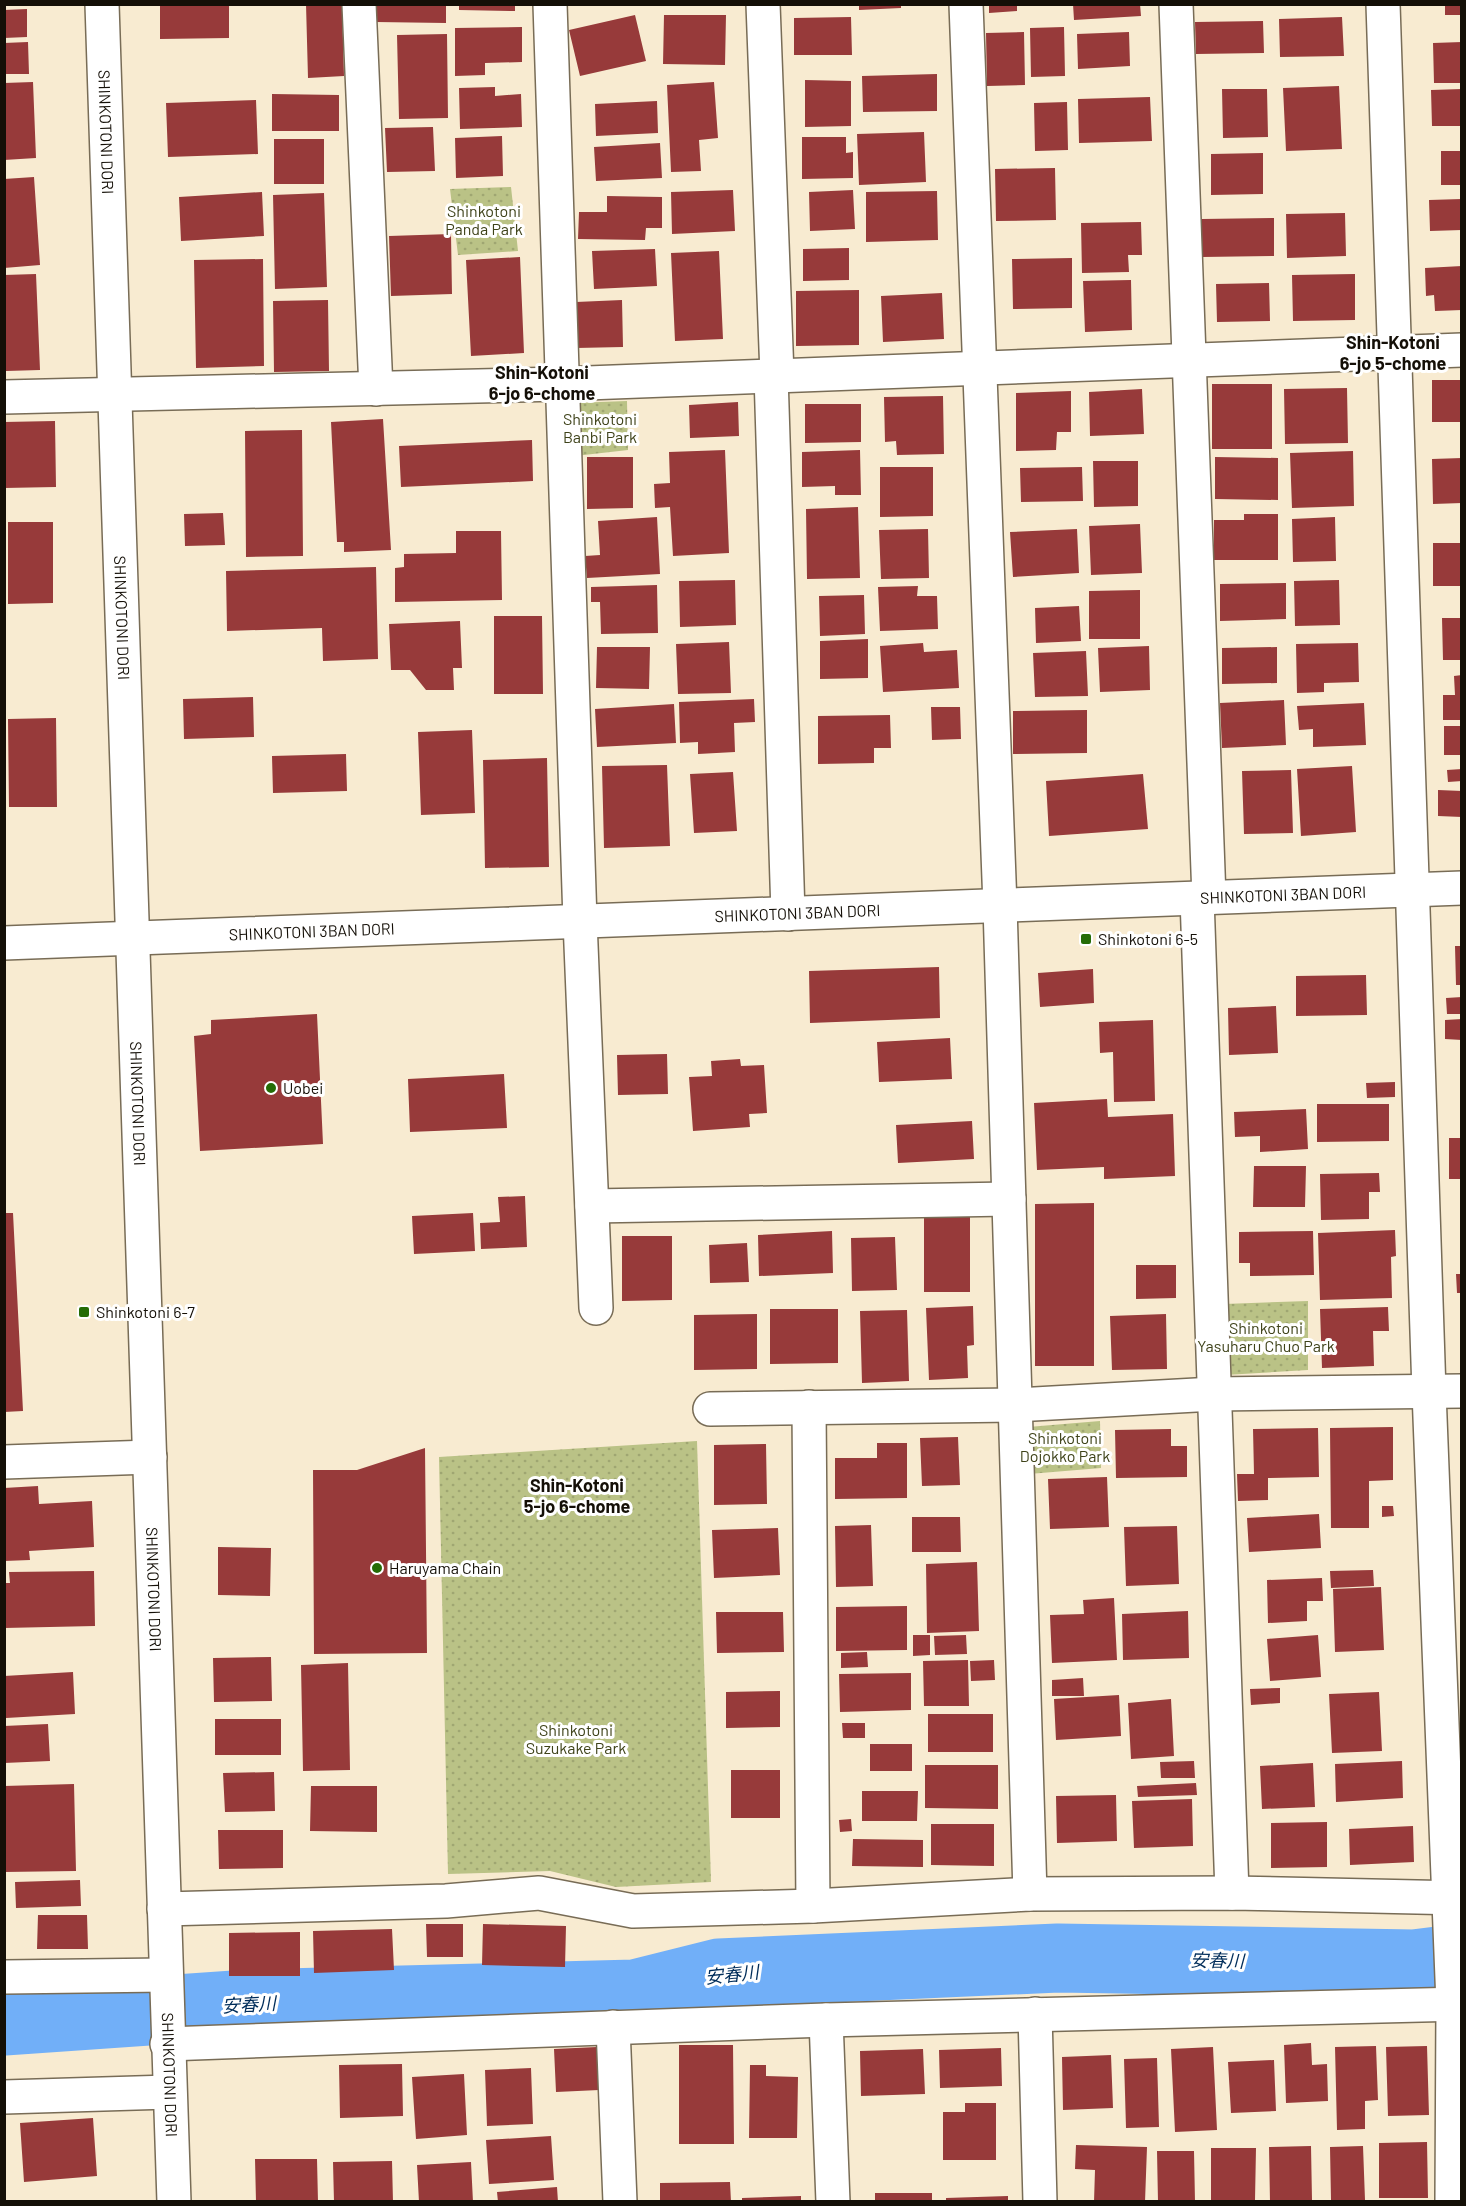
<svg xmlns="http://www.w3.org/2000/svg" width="1466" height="2206" font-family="Barlow,'Noto Sans JP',sans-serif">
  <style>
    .park { fill: url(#park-dots) }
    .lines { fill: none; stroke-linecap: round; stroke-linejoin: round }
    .river { stroke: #71aff8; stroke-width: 69 }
    .building { fill: #973a3a }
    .minor-casing { stroke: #786c56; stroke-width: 36 }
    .minor { stroke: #fff; stroke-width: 33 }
    .poi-dot { fill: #256c06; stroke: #fff; stroke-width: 2 }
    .labels { text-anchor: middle; stroke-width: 6; stroke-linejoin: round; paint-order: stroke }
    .street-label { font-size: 16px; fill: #140f07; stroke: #fff }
    .park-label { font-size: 16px; fill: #3e4219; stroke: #fff }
    .poi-label { font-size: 16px; fill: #140f07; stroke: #fff; text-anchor: start }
    .neighbourhood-label { font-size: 18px; font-weight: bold; fill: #140f07; stroke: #fff }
    .water-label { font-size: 18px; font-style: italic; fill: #012d5a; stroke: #fff }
  </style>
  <defs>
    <pattern id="park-dots" width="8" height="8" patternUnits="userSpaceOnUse" patternTransform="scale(1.5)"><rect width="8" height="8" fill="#bac286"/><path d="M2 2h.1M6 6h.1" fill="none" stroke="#9fa672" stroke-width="1.8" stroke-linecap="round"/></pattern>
  </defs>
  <rect width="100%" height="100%" fill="#f8ebd1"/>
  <!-- park -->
  <path class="park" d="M511,187L518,251L458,255L450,189Z
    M627,401L628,450L575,456L573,403Z
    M1308,1301V1370L1225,1375L1224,1304Z
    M1100,1421L1101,1468L1029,1474L1028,1427Z
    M697,1441L711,1882L616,1887L550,1871L448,1874L439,1457Z"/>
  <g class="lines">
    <!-- river -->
    <path class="river" d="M4,2021L249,2004L635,1994L719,1973L1058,1958L1414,1964L1462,1958"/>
  </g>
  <!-- building -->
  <path class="building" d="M160,4H229V38L160,39Z
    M306,4H342L344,76L308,78Z
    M376,4H446V23L376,22Z
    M459,4H515V11L459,10Z
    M859,4H901V8L859,10Z
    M989,4H1017V11L989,13Z
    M1073,4H1140L1141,16L1074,20Z
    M1445,4H1462V15H1445Z
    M27,9V37L4,38V10Z
    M635,15L646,61L580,76L569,30Z
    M664,15H726L725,65L663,64Z
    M851,17L852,55H794V18Z
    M1342,17L1344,56L1280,57L1279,19Z
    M1263,21L1264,53L1196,54L1195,22Z
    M522,27V62L485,63V75L455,76V28Z
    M1064,27L1065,76L1031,77L1030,28Z
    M1024,32L1025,85L987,86L986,33Z
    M1129,32L1130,66L1078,69L1077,34Z
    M447,34L448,118L399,119L397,35Z
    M28,42L29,74H4V43Z
    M1462,42V83H1434L1433,43Z
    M937,74V111L863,112L862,76Z
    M805,80L851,81V126L805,127Z
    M33,82L36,158L4,160V83Z
    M714,82L718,138L699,140L701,171L671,172L667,85Z
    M1339,86L1342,149L1286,151L1283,88Z
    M495,87V96L521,94L522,127L460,129L459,88Z
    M1222,89H1267L1268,137L1223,138Z
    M1462,89V126H1432L1431,90Z
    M272,94L339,95V131H272Z
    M1150,97L1152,141L1079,143L1078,99Z
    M256,100L258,154L168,157L166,103Z
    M657,101L658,133L596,136L595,104Z
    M1067,102L1068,150L1035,151L1034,103Z
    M433,127L435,171L387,172L385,128Z
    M924,132L926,182L859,185L857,134Z
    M502,136L503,176L456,178L455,138Z
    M802,137H846V153L853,152V178L802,179Z
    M274,139H324V184H274Z
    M660,143L662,178L596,181L594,147Z
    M1441,151H1462V185H1441Z
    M1263,153V194L1211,195V154Z
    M1055,168L1056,220L996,221L995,169Z
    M34,177L40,265L4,268V179Z
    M733,190L735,231L672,234L671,192Z
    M853,190L855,229L810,231L809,192Z
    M937,191L938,240L866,242V192Z
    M262,192L264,236L181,241L179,197Z
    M324,193L327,287L275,289L273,195Z
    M607,196L662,197V228H646L645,240L578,239L579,212H607Z
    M1462,199V230L1430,231L1429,200Z
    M1345,213L1346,256L1287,258L1286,214Z
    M1274,218V256L1202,257V219Z
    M1141,222L1142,255H1128L1129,272L1082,273L1081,223Z
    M451,234L452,294L391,296L389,236Z
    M849,248V280L803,281V249Z
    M655,249L657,286L594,289L592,251Z
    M719,251L723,339L675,341L671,253Z
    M520,257L524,353L471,356L466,260Z
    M1072,258V308L1013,309L1012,259Z
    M263,259L264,366L196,368L194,260Z
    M1462,266V310L1435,311L1434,295L1426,296L1425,268Z
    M36,274L40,370L6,371L4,275Z
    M1355,274V320L1293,321L1292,275Z
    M1131,280L1132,330L1085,332L1083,281Z
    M1269,283L1270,321L1217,322L1216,284Z
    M859,290V345L796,346V291Z
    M942,293L944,339L883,342L881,296Z
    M328,300L329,371L274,372L273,301Z
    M622,300L623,347L576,348V302Z
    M1432,380H1462V422H1432Z
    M1212,384H1272V449H1212Z
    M1347,388L1348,443L1285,444L1284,389Z
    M1142,389L1144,434L1090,436L1089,392Z
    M1071,391V432H1057L1056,450L1016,451V393Z
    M943,396L944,454L897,455L896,441L885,442L884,397Z
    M738,402L739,436L690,438L689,405Z
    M805,404H861V442L805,443Z
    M383,419L391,550L344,552V542H337L331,422Z
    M55,421L56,487L4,488V422Z
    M302,430L303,556L246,557L245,431Z
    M532,440L533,481L401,487L399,446Z
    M725,450L729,553L673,556L670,507L655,508L654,484L670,483L669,452Z
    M860,450L861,495H835V486L802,487V452Z
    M1353,451L1354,506L1292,508L1290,453Z
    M587,457H633V508L587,509Z
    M1215,457L1278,458V500L1215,499Z
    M1462,458V503L1433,504L1432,459Z
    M1093,461H1138V506L1094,507Z
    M880,467H933V516L880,517Z
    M1082,467L1083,501L1021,502L1020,468Z
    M858,507L860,578L807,579L806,509Z
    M223,513L225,545L185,546L184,514Z
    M1244,514H1278V560H1214V520H1244Z
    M657,517L660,574L587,578L585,556L600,555L598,521Z
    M1335,517L1336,561L1293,562L1292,519Z
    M8,522H53V603L8,604Z
    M1140,524L1142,573L1091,575L1089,526Z
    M928,529L929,578L881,579L879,530Z
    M1077,529L1079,573L1013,577L1010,532Z
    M456,531H501L502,600L395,602V568L404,567V554L456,553Z
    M1433,543H1462V586H1433Z
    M376,567L378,659L323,661L322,628L227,631L226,571Z
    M735,580L736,625L680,627L679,581Z
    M1339,580L1340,625L1295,626L1294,581Z
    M1286,583V619L1220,621V584Z
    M657,585L658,633L601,634L600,602H591V587Z
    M918,586L917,596H937L938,629L880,631L878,587Z
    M1140,590V639H1089V591Z
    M864,595L865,634L820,636L819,596Z
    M1079,606L1081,641L1036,643L1035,608Z
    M494,616H542L543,694H494Z
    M1442,618H1462V660H1443Z
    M460,621L462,668H453L454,690H426L410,670H391L389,624Z
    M868,639V678L820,679V641Z
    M729,642L731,693L678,694L676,644Z
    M923,643L924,652L957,650L959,688L883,692L880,646Z
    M1358,643L1359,682L1324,683V692L1297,693L1296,644Z
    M1149,646L1150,690L1100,692L1098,648Z
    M597,647H650L649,689L596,688Z
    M1277,647V683L1222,684V648Z
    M1086,651L1088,696L1035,697L1033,653Z
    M1462,675V720H1443V695H1455L1454,676Z
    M253,697L254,737L184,739L183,699Z
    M754,699L755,722L734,723L735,752L698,754V742L680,743L679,702Z
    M1284,700L1286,745L1222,748L1220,703Z
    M1364,703L1366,745L1313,747V729L1299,730L1297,706Z
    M674,704L676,743L597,747L595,709Z
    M931,707H960L961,739L932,740Z
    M1087,710V753L1013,754V711Z
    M890,715L891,748H874V763L818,764V716Z
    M56,718L57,807H9L8,719Z
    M1444,726H1462V755H1444Z
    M472,730L475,813L421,815L418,732Z
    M346,754L347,791L273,793L272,756Z
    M547,758L549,867L485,868L483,760Z
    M667,765L670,846L604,848L602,766Z
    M1352,766L1356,832L1301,836L1297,769Z
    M1462,769V781L1448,782L1447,770Z
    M1291,770L1293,833L1244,834L1242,771Z
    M733,772L737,831L694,833L690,774Z
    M1143,774L1148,829L1049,836L1046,781Z
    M1438,790L1462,791V817L1438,816Z
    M1455,946H1462V985H1456Z
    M939,967L940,1018L810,1023L809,971Z
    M1093,969L1094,1003L1040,1007L1038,973Z
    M1366,975L1367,1015L1296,1016V976Z
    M1462,997V1014H1447L1446,998Z
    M1276,1006L1278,1053L1229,1055L1228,1008Z
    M317,1014L323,1144L200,1151L194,1036L211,1034V1020Z
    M1462,1019V1040L1445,1039V1020Z
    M1153,1020L1155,1101L1114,1102L1113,1052L1100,1053L1099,1022Z
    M950,1038L952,1079L879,1082L877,1042Z
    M667,1054L668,1094L618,1095L617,1055Z
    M740,1059L741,1066L764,1065L767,1113L749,1114L750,1127L693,1131L689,1077L712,1076L711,1061Z
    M504,1074L507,1128L410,1132L408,1079Z
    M1395,1082V1097L1367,1098L1366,1083Z
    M1107,1099L1108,1117L1173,1114L1175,1176L1104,1179V1167L1037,1170L1034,1103Z
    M1317,1104H1389V1141L1317,1142Z
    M1306,1109L1308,1149L1260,1152V1136L1235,1137L1234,1112Z
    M972,1121L974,1159L898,1163L896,1125Z
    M1449,1138H1462V1179H1449Z
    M1254,1166H1306L1305,1207H1253Z
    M1379,1173L1380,1192H1369V1219L1321,1220L1320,1174Z
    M525,1196L527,1247L481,1249L480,1223L500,1222L498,1197Z
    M1094,1203V1366H1035V1204Z
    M4,1213H13L23,1411L4,1412Z
    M473,1213L475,1251L414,1254L412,1216Z
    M970,1215V1292H924V1216Z
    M1395,1230L1396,1256L1391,1257L1392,1298L1320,1300L1318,1233Z
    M832,1231L833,1273L759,1276L758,1235Z
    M1313,1231L1314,1275L1250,1276V1263H1239V1232Z
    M622,1236H672V1300L622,1301Z
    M895,1237L897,1290L852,1291L851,1238Z
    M747,1243L749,1282L710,1283L709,1245Z
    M1136,1265H1176V1298L1136,1299Z
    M1456,1274H1462V1293H1457Z
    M973,1306L974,1345L967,1346L968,1378L929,1380L926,1308Z
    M1388,1307L1389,1331H1373L1374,1366L1322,1368L1320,1309Z
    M770,1309H838V1363L770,1364Z
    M907,1310L909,1381L862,1383L860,1311Z
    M757,1314V1369L694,1370V1315Z
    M1166,1314L1167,1369L1112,1370L1110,1316Z
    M1393,1427V1480L1369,1481V1528H1331L1330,1428Z
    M1318,1428L1319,1477L1268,1478V1500L1238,1501L1237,1474H1254L1253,1429Z
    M1171,1429V1446H1187V1477L1116,1478L1115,1430Z
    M958,1437L960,1485L922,1486L920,1438Z
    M877,1443H907V1498L835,1499V1458H877Z
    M766,1444L767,1504L714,1505V1445Z
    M425,1448L427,1653L314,1654L313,1470H357Z
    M1107,1477L1109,1527L1050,1529L1048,1479Z
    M38,1486L39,1504L92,1501L94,1547L29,1551L30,1560L4,1561V1488Z
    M1382,1506H1393L1394,1516L1382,1517Z
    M1319,1514L1321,1548L1249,1552L1247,1518Z
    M912,1517H960L961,1552H912Z
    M871,1525L873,1586L836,1587L835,1526Z
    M1177,1526L1179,1584L1126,1586L1124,1527Z
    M778,1528L780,1575L714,1578L712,1530Z
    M218,1547L271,1548L270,1596L218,1595Z
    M977,1562L979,1631L927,1633L926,1564Z
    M1373,1570L1374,1586L1331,1588L1330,1571Z
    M94,1571L95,1626L4,1628V1583H10L9,1572Z
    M1322,1578L1323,1601H1307V1621L1268,1623L1267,1580Z
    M1381,1587L1384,1650L1335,1652L1333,1589Z
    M1114,1598L1117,1660L1052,1663L1050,1615L1084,1614L1083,1600Z
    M907,1606V1650L836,1651V1607Z
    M1188,1611L1189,1658L1123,1660L1122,1614Z
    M716,1612H783L784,1652L717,1653Z
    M913,1635H930V1655L913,1656Z
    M966,1635L967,1654L935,1655L934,1636Z
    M1318,1635L1321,1677L1270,1681L1267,1639Z
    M867,1652L868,1667L841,1668V1653Z
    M271,1657L272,1701L214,1702L213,1658Z
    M968,1660L969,1706H924L923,1661Z
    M994,1660L995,1680L971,1681L970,1661Z
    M348,1663L350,1770L303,1771L301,1665Z
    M73,1672L75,1714L6,1718L4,1676Z
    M911,1673V1710L840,1712L839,1674Z
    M1083,1678L1084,1696H1052V1680Z
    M1280,1688V1703L1251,1705L1250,1689Z
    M780,1691V1727L726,1728V1692Z
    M1379,1692L1382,1751L1332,1753L1329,1694Z
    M1119,1695L1121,1736L1056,1740L1054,1699Z
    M1171,1699L1174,1756L1131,1759L1128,1703Z
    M928,1714H993V1752H928Z
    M215,1719H281V1755H215Z
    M842,1723H865V1738H843Z
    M48,1724L50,1761L4,1763V1726Z
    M870,1744H912V1771H870Z
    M1194,1761L1195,1778H1161L1160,1762Z
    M1402,1761L1403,1798L1336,1802L1335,1764Z
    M1313,1763L1315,1807L1262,1809L1260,1766Z
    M925,1765H998V1809L925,1808Z
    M731,1770H780V1818H731Z
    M274,1772L275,1811L225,1812L223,1773Z
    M1196,1783L1197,1795L1138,1797L1137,1786Z
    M74,1784L76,1871L4,1872V1786Z
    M311,1786H377V1832L310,1831Z
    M862,1791H918L917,1821H862Z
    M1116,1795L1117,1841L1057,1843L1056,1796Z
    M1192,1799L1193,1846L1134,1848L1132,1801Z
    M851,1819L852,1831L840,1832L839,1820Z
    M1327,1822V1867L1271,1868V1823Z
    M931,1824H994V1866L931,1865Z
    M1413,1826L1414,1862L1350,1865L1349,1829Z
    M218,1830H283V1868L219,1869Z
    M853,1839L923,1840V1867L852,1866Z
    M80,1880L81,1906L16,1908L15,1882Z
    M38,1915H87L88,1949H37Z
    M426,1924H463V1957H427Z
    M483,1924L566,1926L565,1967L482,1965Z
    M392,1929L394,1970L314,1973L313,1931Z
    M300,1932V1976H229V1933Z
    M1311,2043L1312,2065L1327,2064L1328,2101L1286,2103L1284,2045Z
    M679,2045H733L734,2144H679Z
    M1376,2046L1378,2100L1365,2101V2129L1337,2130L1335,2047Z
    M1427,2046L1429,2115L1388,2116L1386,2047Z
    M597,2047L599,2090L556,2092L554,2049Z
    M1213,2047L1217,2130L1175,2132L1171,2049Z
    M1001,2048L1002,2086L940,2088L939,2050Z
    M923,2049L925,2094L861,2096L860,2051Z
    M1111,2055L1113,2108L1063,2110L1062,2057Z
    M1157,2058L1159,2127L1126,2128L1124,2059Z
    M1274,2060L1276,2111L1231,2113L1228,2062Z
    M402,2064L403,2116L340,2118L339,2065Z
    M750,2065H766V2076L798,2077L797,2138H749Z
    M531,2068L533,2124L487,2126L485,2070Z
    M464,2074L467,2135L416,2139L412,2077Z
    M965,2103H996V2160H943V2112H965Z
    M93,2118L97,2176L24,2182L20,2123Z
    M551,2136L554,2180L489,2184L486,2140Z
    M1427,2142L1428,2198H1379V2143Z
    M1076,2145L1147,2147L1145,2202H1094L1095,2170L1075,2169Z
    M1311,2146L1312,2200L1270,2202L1269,2147Z
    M1363,2146L1365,2200H1331L1330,2147Z
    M1211,2148H1256L1255,2200H1211Z
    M1157,2151H1194L1195,2202H1158Z
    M255,2159H317L318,2202H256Z
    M392,2161L393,2202H334L333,2162Z
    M471,2162L473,2202H419L417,2165Z
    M730,2182L731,2202H660V2183Z
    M557,2187L558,2202H498L497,2192Z
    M875,2193H932V2202H875Z
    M801,2196V2202H742V2198Z
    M1008,2196V2202H946V2198Z"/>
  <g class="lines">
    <!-- minor casing -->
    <g class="minor-casing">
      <g id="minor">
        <path id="s1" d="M102,4L174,2202"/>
        <path d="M359,4L376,389"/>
        <path d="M550,4L580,921L596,1308"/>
        <path d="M763,4L777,375"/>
        <path d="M966,4L1000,906L1030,1894"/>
        <path d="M1176,4L1209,898"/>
        <path d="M1383,4L1429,1392L1453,2004L1452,2202"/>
        <path d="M771,375L788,914"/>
        <path d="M4,397L561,384L1462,350"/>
        <path d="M1197,898L1232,1893"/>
        <path id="s2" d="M4,943L1462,888"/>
        <path d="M592,1206L1009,1199"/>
        <path d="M809,1407L813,1906"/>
        <path d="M710,1409L1015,1405L1214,1394L1462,1391"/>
        <path d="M4,1462L150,1457"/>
        <path d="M164,1909L446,1901L539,1893L633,1911L813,1906L1030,1894L1232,1893L1462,1898"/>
        <path d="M4,1977L165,1975"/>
        <path d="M1035,2014L1040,2202"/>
        <path d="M826,2020L833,2202"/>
        <path d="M613,2027L620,2202"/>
        <path d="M167,2044L826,2020L1462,2004"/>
        <path d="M4,2097L169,2092"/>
      </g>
    </g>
    <!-- minor -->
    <use href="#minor" class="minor"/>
  </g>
  <!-- markers -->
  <g class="poi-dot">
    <rect x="1080" y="933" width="12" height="12" rx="3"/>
    <circle cx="271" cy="1088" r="6"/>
    <rect x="78" y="1306" width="12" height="12" rx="3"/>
    <circle cx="377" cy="1568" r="6"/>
  </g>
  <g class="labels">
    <!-- street labels -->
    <g class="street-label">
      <text dy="6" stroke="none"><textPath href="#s1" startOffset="128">SHINKOTONI DORI</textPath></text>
      <text dy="6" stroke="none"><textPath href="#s1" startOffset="614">SHINKOTONI DORI</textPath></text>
      <text dy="6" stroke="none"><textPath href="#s2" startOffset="1280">SHINKOTONI 3BAN DORI</textPath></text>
      <text dy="6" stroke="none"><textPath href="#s2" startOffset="794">SHINKOTONI 3BAN DORI</textPath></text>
      <text dy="6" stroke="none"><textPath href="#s2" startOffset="308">SHINKOTONI 3BAN DORI</textPath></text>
      <text dy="6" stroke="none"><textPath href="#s1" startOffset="1100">SHINKOTONI DORI</textPath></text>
      <text dy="6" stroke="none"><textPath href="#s1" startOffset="1586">SHINKOTONI DORI</textPath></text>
      <text dy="6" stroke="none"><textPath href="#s1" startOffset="2072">SHINKOTONI DORI</textPath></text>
    </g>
    <!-- park labels -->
    <g class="park-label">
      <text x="484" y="217">Shinkotoni<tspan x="484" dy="18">Panda Park</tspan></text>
      <text x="600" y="425">Shinkotoni<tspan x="600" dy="18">Banbi Park</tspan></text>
      <text x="1266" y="1334">Shinkotoni<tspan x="1266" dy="18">Yasuharu Chuo Park</tspan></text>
      <text x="1065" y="1444">Shinkotoni<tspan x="1065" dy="18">Dojokko Park</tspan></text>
      <text x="576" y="1736">Shinkotoni<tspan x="576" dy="18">Suzukake Park</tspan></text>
    </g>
    <!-- poi labels -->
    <g class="poi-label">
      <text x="1098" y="945">Shinkotoni 6-5</text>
      <text x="283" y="1094">Uobei</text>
      <text x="96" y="1318">Shinkotoni 6-7</text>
      <text x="389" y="1574">Haruyama Chain</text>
    </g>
    <!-- neighbourhood labels -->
    <g class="neighbourhood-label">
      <text x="1393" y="349">Shin-Kotoni<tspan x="1393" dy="21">6-jo 5-chome</tspan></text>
      <text x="542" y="379">Shin-Kotoni<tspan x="542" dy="21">6-jo 6-chome</tspan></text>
      <text x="577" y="1492">Shin-Kotoni<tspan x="577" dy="21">5-jo 6-chome</tspan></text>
    </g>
    <!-- water labels -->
    <g class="water-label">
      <text transform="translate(1217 1961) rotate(1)" y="6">安春川</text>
      <text transform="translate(732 1975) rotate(-6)" y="6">安春川</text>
      <text transform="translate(249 2005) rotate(-3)" y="6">安春川</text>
    </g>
  </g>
  <!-- border -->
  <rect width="1466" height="2206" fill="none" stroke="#140f07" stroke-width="12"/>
</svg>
